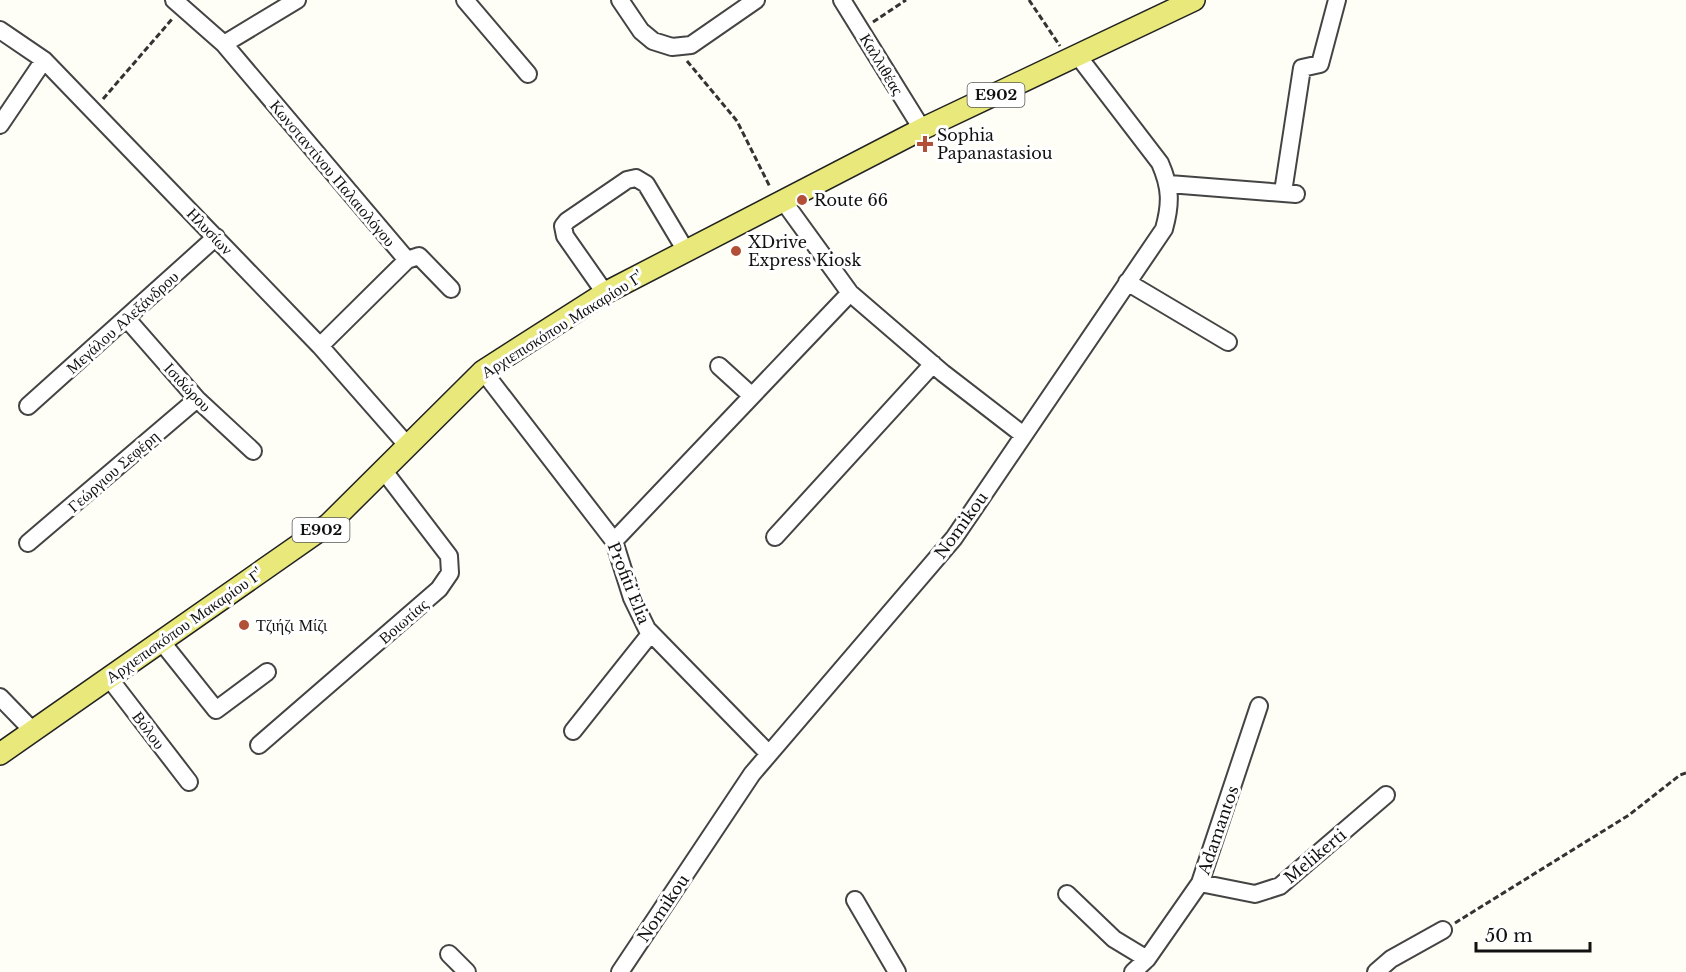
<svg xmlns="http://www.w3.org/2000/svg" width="1686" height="972" font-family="'Libre Baskerville',serif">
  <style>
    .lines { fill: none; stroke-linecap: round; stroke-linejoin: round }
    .minor-casing { stroke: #444; stroke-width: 20 }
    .major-casing { stroke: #222; stroke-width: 24 }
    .path { stroke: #333; stroke-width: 3; stroke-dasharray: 6 3; stroke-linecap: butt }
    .minor { stroke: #fff; stroke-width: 16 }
    .major { stroke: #e9e97b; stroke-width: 21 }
    .poi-dot { fill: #b25037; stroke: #fff; stroke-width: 2 }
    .labels { text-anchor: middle; stroke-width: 6; stroke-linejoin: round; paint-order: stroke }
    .shield { fill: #fff; stroke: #585858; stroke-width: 1.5 }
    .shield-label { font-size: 15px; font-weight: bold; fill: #111 }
    .street-label { font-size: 16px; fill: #111; stroke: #fff }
    .poi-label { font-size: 16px; fill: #111; stroke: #fff; text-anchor: start }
  </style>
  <rect width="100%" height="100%" fill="#fefef6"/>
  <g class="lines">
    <!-- minor casing -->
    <g class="minor-casing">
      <path id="minor" d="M174,0L224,44L407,260L320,346
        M465,0L528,74
        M620,0L641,31L653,41L672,47L691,45L756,0
        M842,0L922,129
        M0,30L44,60L320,346L407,445
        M224,44L297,0
        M0,125L44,60
        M1169,184L1296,194
        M1283,192L1302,68L1320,64L1337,0
        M784,202L850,293L943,373L1022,434
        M407,260L419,256L451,289
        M1127,282L1228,342
        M605,293L565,236L563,226L567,221L627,180L636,178L646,184L686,251
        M127,319L197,399L253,451
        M719,366L752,396
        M483,371L614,541L632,598L647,629L769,754
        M28,406L216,237
        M775,537L933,364
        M614,541L850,293
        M28,543L197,399
        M161,641L216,710L267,672
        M109,678L189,782
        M0,697L33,731
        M573,731L651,633
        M259,745L439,589L450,573L449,556L384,471
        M1200,883L1255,894L1280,886L1386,795
        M1067,894L1114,939L1147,959
        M855,900L897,972
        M449,954L467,972
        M620,972L752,774L954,538L1164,229C1171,204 1171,188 1160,163L1078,56
        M1133,972L1147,959L1200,883L1259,706
        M1376,972L1391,959L1443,930"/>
    </g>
    <!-- major casing -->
    <g class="major-casing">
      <path id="major" d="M0,754L329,524L483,371L605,293L922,129L1194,0"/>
    </g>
    <!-- path -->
    <path class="path" d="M1029,0L1060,46
      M873,22L906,0
      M687,61L737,121L770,187
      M103,99L173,18
      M1455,923L1629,815L1680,775L1686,773"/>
    <!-- minor -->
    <use href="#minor" class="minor"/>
    <!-- major -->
    <use href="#major" class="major"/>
  </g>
  <!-- markers -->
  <g class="poi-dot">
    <path d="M922 135h6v6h6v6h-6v6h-6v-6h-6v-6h6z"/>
    <circle cx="802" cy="200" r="6"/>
    <circle cx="736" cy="251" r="6"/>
    <circle cx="244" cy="625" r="6"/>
  </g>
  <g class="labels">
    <!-- shield labels -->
    <g class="shield">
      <rect x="967.5" y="83" width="57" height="24" rx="4.5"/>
      <rect x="292.5" y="518" width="57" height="24" rx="4.5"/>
    </g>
    <g class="shield-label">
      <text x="996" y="100">E902</text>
      <text x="321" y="535">E902</text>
    </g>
    <!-- street labels -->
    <g class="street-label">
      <text transform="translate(882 64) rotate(59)" y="6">Καλλιθέας</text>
      <text transform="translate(333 173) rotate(50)" y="6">Κωνσταντίνου Παλαιολόγου</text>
      <text transform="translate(210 231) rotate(46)" y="6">Ηλυσίων</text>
      <text transform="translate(122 322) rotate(-42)" y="6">Μεγάλου Αλεξάνδρου</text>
      <text transform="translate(562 324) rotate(-32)" y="6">Αρχιεπισκόπου Μακαρίου Γ'</text>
      <text transform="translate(188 387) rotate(47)" y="6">Ισιδώρου</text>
      <text transform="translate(113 471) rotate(-41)" y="6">Γεώργιου Σεφέρη</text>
      <text transform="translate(961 525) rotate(-54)" y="6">Nomikou</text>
      <text transform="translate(629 583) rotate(68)" y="6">Profiti Elia</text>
      <text transform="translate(403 621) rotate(-41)" y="6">Βοιωτίας</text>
      <text transform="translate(184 625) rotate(-35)" y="6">Αρχιεπισκόπου Μακαρίου Γ'</text>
      <text transform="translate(149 730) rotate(53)" y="6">Βόλου</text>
      <text transform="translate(1218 830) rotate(-71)" y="6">Adamantos</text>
      <text transform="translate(1315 856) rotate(-40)" y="6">Melikerti</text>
      <text transform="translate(663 908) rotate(-56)" y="6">Nomikou</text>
    </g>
    <!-- poi labels -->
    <g class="poi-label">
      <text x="937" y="141">Sophia<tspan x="937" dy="18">Papanastasiou</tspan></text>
      <text x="814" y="206">Route 66</text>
      <text x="748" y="248">XDrive<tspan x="748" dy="18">Express Kiosk</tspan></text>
      <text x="256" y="631">Τζιήζι Μίζι</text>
    </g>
  </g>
  <!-- scale -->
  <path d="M1476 942v9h114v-9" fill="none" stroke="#111111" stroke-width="3"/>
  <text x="1485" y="942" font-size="18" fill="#111111" stroke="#ffffff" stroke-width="4.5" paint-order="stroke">50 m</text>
</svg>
